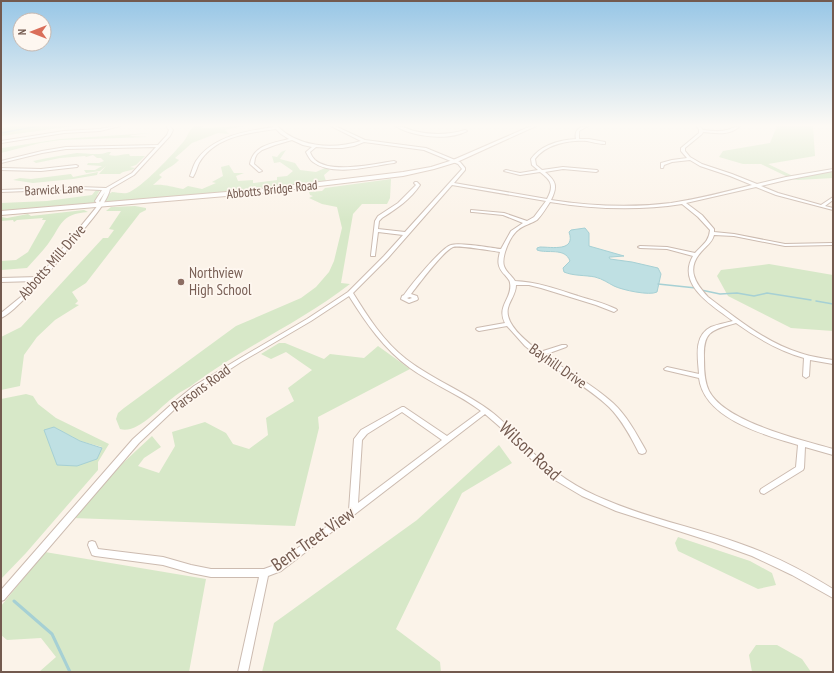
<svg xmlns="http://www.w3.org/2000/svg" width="834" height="673" font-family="'PT Sans Narrow',sans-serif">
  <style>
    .green { fill: #d7e8c8; fill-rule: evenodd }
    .water { fill: #bfe0e3; stroke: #a6d0d4 }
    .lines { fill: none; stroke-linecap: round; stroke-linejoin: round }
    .stream-far1 { stroke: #a6d0d4; stroke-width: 1.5 }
    .stream { stroke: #a6d0d4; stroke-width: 3 }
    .minor-casing { stroke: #ccbbb0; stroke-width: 2 }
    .secondary-casing { stroke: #cfbbae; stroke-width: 2 }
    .minor { fill: #fff; fill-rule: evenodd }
    .secondary { fill: #fff; fill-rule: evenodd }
    .education-dot { fill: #8d6e63; stroke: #fef7f0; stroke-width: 1.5 }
    .labels { text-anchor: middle; stroke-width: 3.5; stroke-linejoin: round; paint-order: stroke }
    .far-street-label { font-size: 13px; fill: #735a4f; stroke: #fef7f0 }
    .street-label { font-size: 15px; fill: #735a4f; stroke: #fef7f0 }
    .education-label { font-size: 15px; fill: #785e54; stroke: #fef7f0; text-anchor: start }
    .near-street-label { font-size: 18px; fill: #735a4f; stroke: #fef7f0 }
  </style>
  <rect width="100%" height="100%" fill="#fbf3e9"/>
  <!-- green -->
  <path class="green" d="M16,126H74L1,136V128Z
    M194,126H203L202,128H206L244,126L225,130L229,134L218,133L192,143L175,158L179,160C173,167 166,168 159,175L162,177L153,185C165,184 171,187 183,189L188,186L202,189L216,183L212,182L223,176L221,167L229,165L234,173H244L236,176L238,181L253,180V183L277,180V177L287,176L293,171L280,162L274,163L272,156L277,157L281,152L286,150L280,159L295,163L300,170L316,172L325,168L330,170L324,175L326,181L248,190L1,211V203L47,201L92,195L96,190H100L97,195L102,194L105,190V194H109L112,192C116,192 123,194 127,193C141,189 174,153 184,141C188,136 189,130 194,126Z
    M777,126H813L815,156L768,164L795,177L833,171V178L798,180L792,179L761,164H743L719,157L723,151L770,143Z
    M151,133L132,135L130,136L148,137L60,140L40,143L1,153L2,148L60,139Z
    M108,152H111L109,155C117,157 122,154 129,154L130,156H145L136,165L130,167L135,168C130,172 124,170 120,174H99L106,166L100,171L86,173L84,170H95L102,166L87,165L88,163H99L104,161L101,158H97L93,155L86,157L85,156L60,158L36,163L33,161C47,158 62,155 77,153C87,153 99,156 108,152Z
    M98,172L97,175L73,179L33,183L13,180L20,178L31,179L71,174L73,177Z
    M391,179L390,198L387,204H362L353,214L341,283L350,284C301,322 245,346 195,383C189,388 181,391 175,396C161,406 137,435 120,429L116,419L118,413L124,408L236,326L301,298L316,287L329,272L334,261L342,228L337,207L322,204L309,198L313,196L310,195L309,192L322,191L325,188Z
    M135,206L146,208V210L140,213L86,283L72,292L78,301L75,304L79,305L55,320L37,337L24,355L20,386L1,390V337L21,327L103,238H108L114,230L109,229L121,211H106L111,207Z
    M84,210L88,212C60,214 62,225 48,244C42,252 34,260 27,268L1,270V261L16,260L28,252L46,220H42L43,218L17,220L14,222L13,220L1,221V217L7,218L28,214L31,216Z
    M769,264L833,275V331L791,328L728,296L717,276L721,270Z
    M279,343H285L324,359L330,354L364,358L378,346L410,369L318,417L319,428L295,526L72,518L124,462L152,436L161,447L144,458L138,466L159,473L175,446L172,432L205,422L226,433L233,444L249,449L268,435L266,418L294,401L288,388L312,370L286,352L271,359L261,354Z
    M26,394L33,396L38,404L56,418L109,444L98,462V470L26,553L1,579V399ZM54,427L80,441L102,447L57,465Z
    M499,445L512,463L462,493L396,629L440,662L441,672H262L274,623L417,520Z
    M678,537L750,561L772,573L776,585L758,589L678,551L675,543Z
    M45,552L206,579L189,672H39L56,657L41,638L7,640L1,635V606Z
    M756,645H777L802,659L811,672H752L749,655Z"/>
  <!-- water -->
  <path class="water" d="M585,228L589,233V246L624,256L611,257H609L610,259L632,262L658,268L661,274L657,292C650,296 622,290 614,286C608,283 603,279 595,277C585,275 573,276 564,272L563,268L570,261C565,247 547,254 537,250V248L540,247C552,247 576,252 569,232L571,230Z
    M54,427L80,441L102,448L97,459L77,466L57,465L44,430Z"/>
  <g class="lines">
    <!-- stream-far1 -->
    <path class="stream-far1" d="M1,133L38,126
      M658,284L696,288
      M701,290L720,294L737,293L754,296L767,293L811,300
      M816,301L833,304"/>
    <!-- stream -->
    <path class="stream" d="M14,601L52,634L70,672"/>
    <!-- minor casing -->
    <g class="minor-casing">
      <path id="minor" d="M114,126H120L100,131L64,133L1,143V141L64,131L100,129Z
        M166,126H170L173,130L170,136L134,175L110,189C107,204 85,227 75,240C57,262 40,285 18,305C13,310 7,315 1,318V313L22,296L36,281L1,282V278L39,277L95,209L98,205L95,201L102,190L79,189L1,192V190L79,187L106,188L132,173L156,147L66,149L42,153L1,163V161L42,151L66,147L158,145L167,135L169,130ZM105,192L100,202L99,201Z
        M273,126H277C298,147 332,150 361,141L331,126H335L365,140L426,148L460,162L465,168V170L454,183L547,199C554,186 552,181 540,172L520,175L504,171L506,170L520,173L538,170L532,165L531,159C541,145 560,140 576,139C574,131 579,126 588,126L579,131V139H589L605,142V144C599,144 593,142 587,141C569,140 546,144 535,159L536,165L542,170L563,167L597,170L598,171L596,172L563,169L545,172C556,181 558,186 551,200C590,206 631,208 671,203C698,199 725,192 752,185L730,176L700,166L690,160L672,162L664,165L663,168H661V163L672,160L687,158L681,151V148L699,133V129L696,126H700L703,130C711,131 719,132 727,130C732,129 735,126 740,126C730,136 715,133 703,132L702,134L685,148V151L690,157L702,164L732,174L757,184L786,177L833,169V171L786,180L761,186L778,193L821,205L833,197V200L825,206L833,208V210L776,195L756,187L686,203L702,215L714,229V232L734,234L785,244L833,243V245L785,246L734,236L714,235C712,243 706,246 701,252C686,269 695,283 708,297C736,318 765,342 800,353C811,357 822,358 833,360V364L810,360L809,376L806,378L803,376L804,358C779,351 757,338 736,323C713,330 703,330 704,358C704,368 704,381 709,391C725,422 801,440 833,449V455L805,447L804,468L803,470L764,494L761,493L760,491L761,489L796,467L798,445C765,435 704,419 699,378L665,370L664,369L667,367L699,374C698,358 693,336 711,327C718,324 726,323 733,321C713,306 676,285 693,256L667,249L640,248L638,247L640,246L667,247L695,253C702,245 709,242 710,230L698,217L682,204C638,211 593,209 550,202C546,208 542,215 537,220C531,224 523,225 518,230C510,236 501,257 504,266C506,272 512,276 515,281C537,282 557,289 578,296C591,300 604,303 616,309L617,310L614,312L596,305L541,288L529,285H516C516,294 510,300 508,308C504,325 529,343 540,352L562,345H566L567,346L566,347L544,355C567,371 592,384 613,403C627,416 636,433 645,449L646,451L645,453L642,454L639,453C631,437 622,420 609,407C588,387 561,373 538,357L535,356L534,355L535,354L525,346L507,326L479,331L477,330L476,329L477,328L505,323C496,306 513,298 510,283C510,280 507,278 505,275C498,268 497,262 500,252C491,251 460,245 453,247C443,251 419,284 411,294L417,296L418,299L417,300L409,303L401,299L402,296L404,295C411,285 441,248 451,245C460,242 491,248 501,249L511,231L523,223L503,215L473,212H471V210L504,213L527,221L534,217L546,201L452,185L388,258L353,293C368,317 383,341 406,359C433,380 466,392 493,413C507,424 518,438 531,451C553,472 578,489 606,500C650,519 697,528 741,544C773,555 804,571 833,589V598L792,575L752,556L713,542L616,511L582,496L555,480L539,467L500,427L485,414L281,571L268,576L248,672H238L259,577H211L191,573L163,565L95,556L92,555L88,545L89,542L92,541L95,542L98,549L163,557L191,565L211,569H264L275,565L349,510L354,439L361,430L402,407H404L447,436L481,411C459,394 432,384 410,368C384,349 366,323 349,296L311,321L241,362L198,390L177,407L139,443L4,600L1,601V590L133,439L173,403L194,386L237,360L307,319L348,292L384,256L403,235L378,232L375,255V256H371V255L375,221L378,216L398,203L416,185L414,183L415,182H417L420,185C411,199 396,209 382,218L379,221L378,229L405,232L462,169L458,164L424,150L364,142L354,146L342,148H329L316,147L310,152C311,155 313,158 315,160C331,174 375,164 394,161L396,162L394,163C371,166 333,177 313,162C310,160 308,156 306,152L312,147L303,145L292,140L275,145L262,150L257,154L255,158L254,164L262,171L259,172L250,164C253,145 273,143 289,139L281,134L276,129C249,133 215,136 199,163C197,167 196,172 193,177L190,176C192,171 193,166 196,161C213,136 246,131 274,127ZM410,297L412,298L409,299L407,298ZM402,412L442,440L358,503L362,440L367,434Z
        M395,126C402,126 408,129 414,131C431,135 448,135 465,130L467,131C448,141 413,137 395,126Z
        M76,165L78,166L77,167L41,171L1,170V168L41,169Z"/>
    </g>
    <!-- secondary casing -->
    <g class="secondary-casing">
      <path id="secondary" d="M531,126H536L457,162L434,169L403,176L261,193L1,215V211L261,189L403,172L431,167L453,160Z"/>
    </g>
    <!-- minor -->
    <use href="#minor" class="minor"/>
    <!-- secondary -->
    <use href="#secondary" class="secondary"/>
  </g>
  <!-- sky -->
  <linearGradient id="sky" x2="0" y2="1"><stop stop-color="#97c6e6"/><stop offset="0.57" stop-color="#fdfaf5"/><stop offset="1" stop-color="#fdfaf5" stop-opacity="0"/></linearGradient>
  <rect width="834" height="220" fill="url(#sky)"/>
  <!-- markers -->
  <circle class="education-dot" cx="181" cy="282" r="4"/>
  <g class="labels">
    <!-- far-street labels -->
    <g class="far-street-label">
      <text transform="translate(54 189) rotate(-3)" y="5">Barwick Lane</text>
      <text transform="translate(272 189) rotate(-6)" y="5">Abbotts Bridge Road</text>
    </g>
    <!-- street labels -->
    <g class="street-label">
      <text transform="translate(52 262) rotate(-49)" y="5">Abbotts Mill Drive</text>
      <text transform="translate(558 366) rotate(35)" y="5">Bayhill Drive</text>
      <text transform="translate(201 388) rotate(-36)" y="5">Parsons Road</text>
    </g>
    <!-- education labels -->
    <g class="education-label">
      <text x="189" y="278">Northview<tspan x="189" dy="17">High School</tspan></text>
    </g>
    <!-- near-street labels -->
    <g class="near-street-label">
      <text transform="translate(530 451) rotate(43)" y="6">Wilson Road</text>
      <text transform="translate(313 539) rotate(-35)" y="6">Bent Treet View</text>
    </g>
  </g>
  <!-- border -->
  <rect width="834" height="673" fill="none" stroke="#735a4f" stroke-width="4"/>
  <!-- north arrow -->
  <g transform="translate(32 32) rotate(270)"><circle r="19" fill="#fef7f0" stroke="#c6b8b0"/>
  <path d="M0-3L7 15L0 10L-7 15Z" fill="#da6e59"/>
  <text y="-6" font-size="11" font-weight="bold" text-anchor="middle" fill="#735a4f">N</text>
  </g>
</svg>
